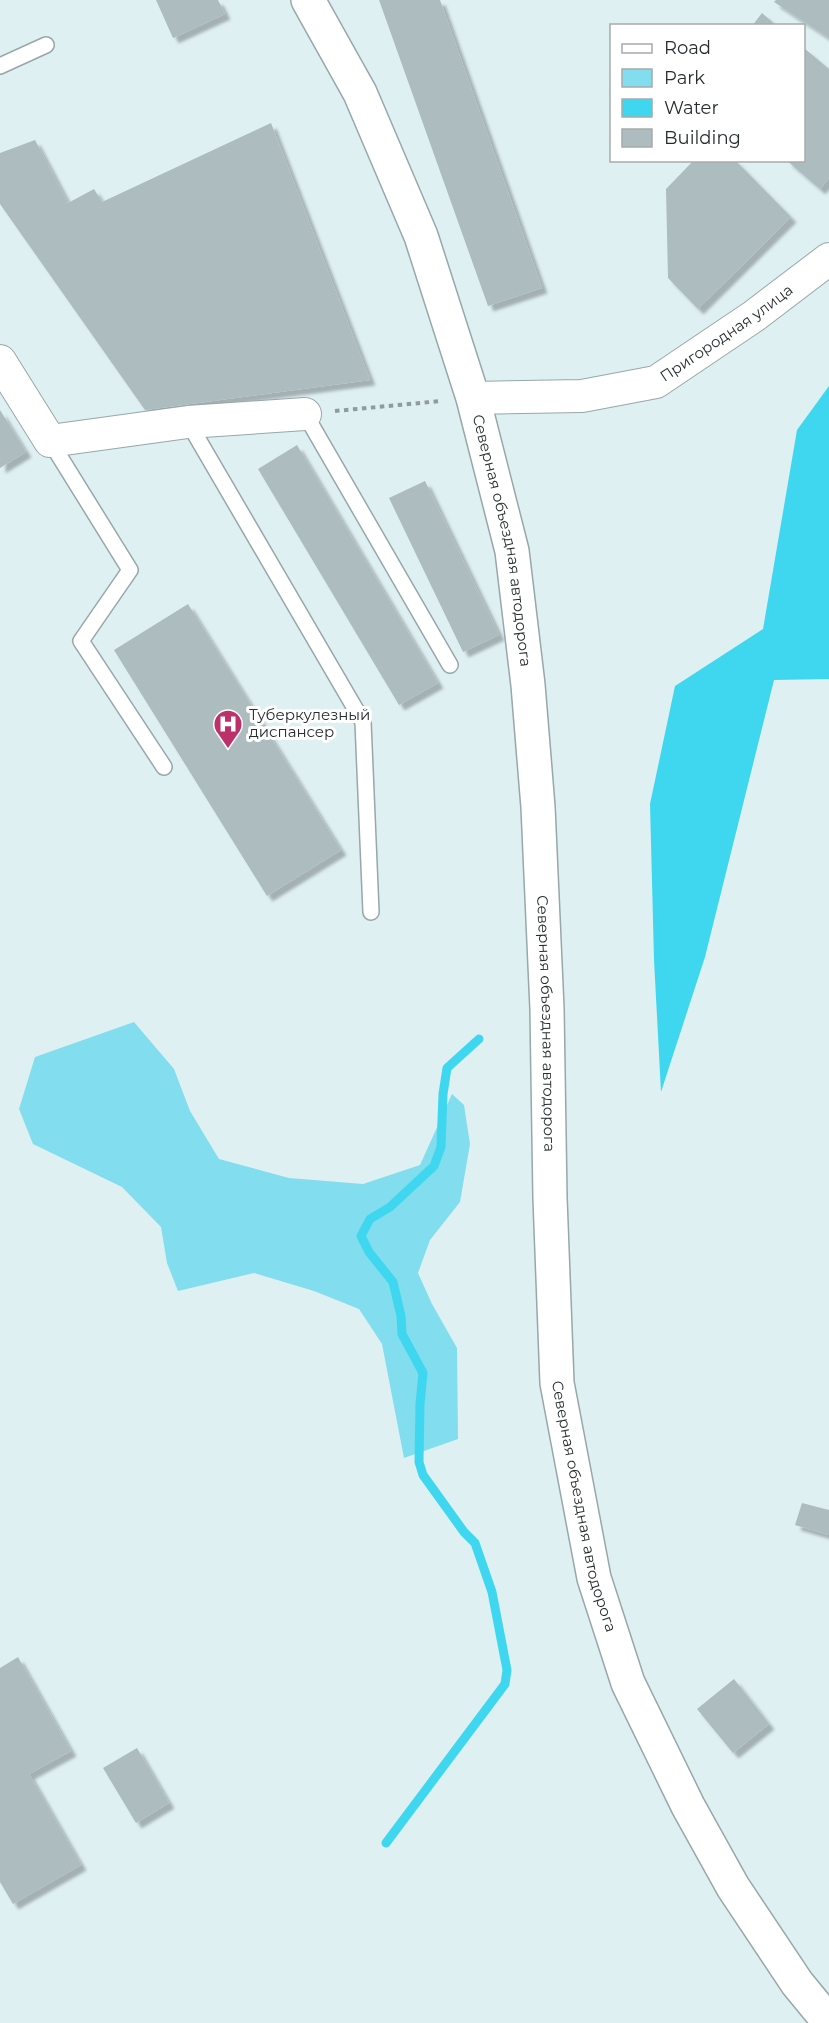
<svg xmlns="http://www.w3.org/2000/svg" width="829" height="2023" font-family="Montserrat,sans-serif">
  <style>
    .green { fill: #82ddee }
    .water { fill: #3fd7ef }
    .lines { fill: none; stroke-linecap: round; stroke-linejoin: round }
    .stream { stroke: #3fd7ef; stroke-width: 9 }
    .building { fill: #acbcbf; filter: url(#shadow) }
    .lane-casing { stroke: #97a7aa; stroke-width: 18 }
    .street-casing { stroke: #97a7aa; stroke-width: 34 }
    .secondary-casing { stroke: #97a7aa; stroke-width: 36 }
    .path { stroke: #8f9c9e; stroke-width: 4; stroke-dasharray: 4.5 4.5; stroke-linecap: butt }
    .lane { stroke: #fff; stroke-width: 15 }
    .street { stroke: #fff; stroke-width: 32 }
    .secondary { stroke: #fff; stroke-width: 33 }
    .labels { text-anchor: middle; stroke-width: 6; stroke-linejoin: round; paint-order: stroke }
    .street-label { font-size: 15px; fill: #262d2e; stroke: #fff }
    .poi-label { font-size: 15px; fill: #262d2e; stroke: #fff; text-anchor: start }
  </style>
  <defs>
    <filter id="shadow"><feDropShadow dx="5.5" dy="5.5" stdDeviation="1.5" flood-color="#0004"/></filter>
  </defs>
  <rect width="100%" height="100%" fill="#dff0f3"/>
  <!-- green -->
  <path class="green" d="M134,1022L174,1069L190,1111L219,1159L289,1178L363,1184L420,1165L452,1094L464,1105L470,1144L460,1202L430,1240L418,1273L432,1304L457,1348L458,1439L404,1458L382,1344L359,1309L314,1291L254,1273L178,1291L167,1263L161,1227L122,1187L33,1144L19,1109L35,1057Z"/>
  <!-- water -->
  <path class="water" d="M829,386V679L774,680L705,957L661,1092L654,960L650,804L675,686L763,629L797,430Z"/>
  <g class="lines">
    <!-- stream -->
    <path class="stream" d="M386,1843L505,1684L507,1670L492,1592L475,1543L464,1532L423,1475L419,1462L420,1404L423,1373L402,1334L401,1316L393,1282L369,1252L361,1236L370,1219L390,1207L434,1166L441,1147L443,1094L447,1068L479,1039"/>
  </g>
  <!-- building -->
  <path class="building" d="M156,0H218L225,14L173,38Z
    M379,0H440L542,288L488,306Z
    M776,0H829V38L774,2Z
    M762,13L777,26H752Z
    M804,48L829,69V178L820,189L786,160H804Z
    M271,123L370,380L145,410L0,204V153L35,140L68,203L94,189L102,202Z
    M694,160H735L791,217L698,309L668,278L666,189Z
    M0,410L26,452L0,468Z
    M297,445L438,683L399,705L258,469Z
    M425,481L499,635L463,652L389,498Z
    M188,604L341,850L267,896L114,650Z
    M802,1503L829,1510V1535L795,1525Z
    M18,1657L71,1751L29,1774L81,1865L13,1904L0,1882V1668Z
    M734,1679L769,1724L733,1753L697,1709Z
    M137,1748L169,1803L136,1823L103,1768Z"/>
  <g class="lines">
    <!-- lane casing -->
    <g class="lane-casing">
      <path id="lane" d="M0,66L46,45
        M305,414L450,665
        M188,422L363,722L371,912
        M50,441L130,570L81,641L164,767"/>
    </g>
    <!-- street casing -->
    <g class="street-casing">
      <g id="street">
        <path d="M0,361L50,441L188,422L305,414"/>
        <path id="s1" d="M473,398L582,396L656,382L754,316L829,259"/>
      </g>
    </g>
    <!-- secondary casing -->
    <g class="secondary-casing">
      <g id="secondary">
        <path id="s2" d="M308,0L360,93L421,236L473,398L512,551L528,685L538,807L547,1009L550,1198L557,1383L594,1578L628,1683L688,1806L733,1887L797,1983L829,2022"/>
      </g>
    </g>
    <!-- path -->
    <path class="path" d="M335,411L441,401"/>
    <!-- lane -->
    <use href="#lane" class="lane"/>
    <!-- street -->
    <use href="#street" class="street"/>
    <!-- secondary -->
    <use href="#secondary" class="secondary"/>
  </g>
  <!-- icons -->
  <defs>
    <g id="hospital-pin" transform="scale(1.5)"><path d="M0 17L-7.5 6A9.5 9.5 0 1 1 7.5 6Z" fill="#bc3169" stroke="#fff"/><path d="M-5-5h3v3.5h4V-5h3V5h-3V1.5h-4V5h-3Z" fill="#fff"/></g>
  </defs>
  <g fill-rule="evenodd">
    <use href="#hospital-pin" x="228" y="724"/>
  </g>
  <g class="labels">
    <!-- street labels -->
    <g class="street-label">
      <text dy="5" stroke="none"><textPath href="#s1" startOffset="270">Пригородная улица</textPath></text>
      <text dy="5" stroke="none"><textPath href="#s2" startOffset="578">Северная объездная автодорога</textPath></text>
      <text dy="5" stroke="none"><textPath href="#s2" startOffset="1064">Северная объездная автодорога</textPath></text>
      <text dy="5" stroke="none"><textPath href="#s2" startOffset="1550">Северная объездная автодорога</textPath></text>
    </g>
    <!-- poi labels -->
    <g class="poi-label">
      <text x="249" y="720">Туберкулезный<tspan x="249" dy="17">диспансер</tspan></text>
    </g>
  </g>
  <!-- legend -->
  <rect x="610" y="24" width="195" height="138" fill="#ffffff" stroke="#a8abab" stroke-width="1.5"/>
  <rect x="622" y="44" width="30" height="9" fill="#ffffff" stroke="#a8abab" stroke-width="1.5"/>
  <text x="664" y="54" font-size="18" fill="#262d2e">Road</text>
  <rect x="622" y="69" width="30" height="18" fill="#82ddee" stroke="#a8abab" stroke-width="1.5"/>
  <text x="664" y="84" font-size="18" fill="#262d2e">Park</text>
  <rect x="622" y="99" width="30" height="18" fill="#3fd7ef" stroke="#a8abab" stroke-width="1.5"/>
  <text x="664" y="114" font-size="18" fill="#262d2e">Water</text>
  <rect x="622" y="129" width="30" height="18" fill="#acbcbf" stroke="#a8abab" stroke-width="1.5"/>
  <text x="664" y="144" font-size="18" fill="#262d2e">Building</text>
</svg>
